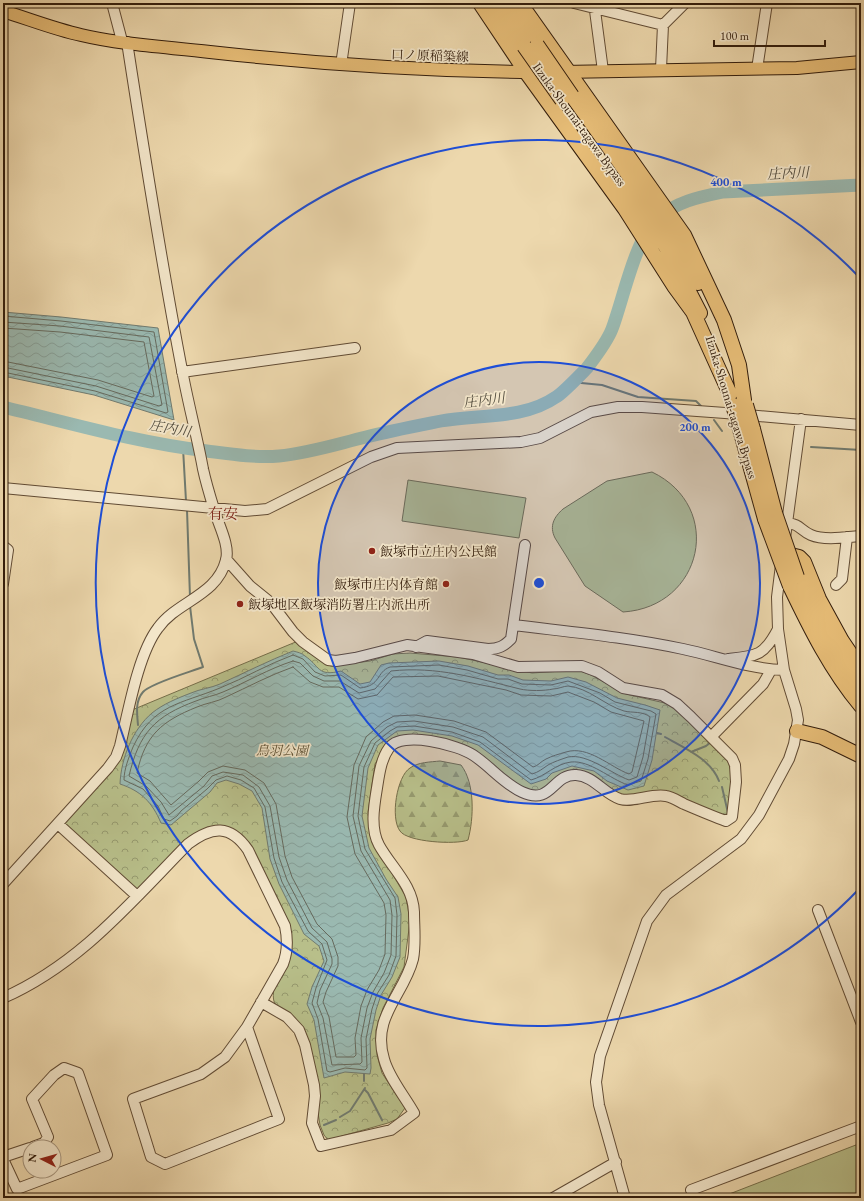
<svg xmlns="http://www.w3.org/2000/svg" width="864" height="1201" font-family="'EB Garamond','Noto Serif JP',serif">
  <style>
    .forest { fill: url(#forest-firs); stroke: #756e4a }
    .park { fill: url(#park-crowns); stroke: #756e4a }
    .garden { fill: #b8bf8a; stroke: #756e4a }
    .water { fill: url(#water-waves); stroke: #707a6f }
    .lines { fill: none; stroke-linecap: round; stroke-linejoin: round }
    .shore { stroke: #666a5e; stroke-width: 1 }
    .stream { stroke: #707a6f; stroke-width: 2 }
    .river { stroke: #9ab9b1; stroke-width: 13 }
    .minor-casing { stroke: #614b34; stroke-width: 12 }
    .major-casing { stroke: #321c0b; stroke-width: 14 }
    .highway-casing { stroke: #321c0b; stroke-width: 16 }
    .minor { stroke: #f3e6ca; stroke-width: 10 }
    .major { stroke: #e6bc76; stroke-width: 12 }
    .highway { stroke: #e6bc76; stroke-width: 14 }
    .highway-bridge-casing { stroke: #321c0b; stroke-width: 16; stroke-linecap: butt }
    .highway-bridge { stroke: #e6bc76; stroke-width: 14 }
    .ring { fill: none; stroke: #1d4ed8; stroke-width: 2 }
    .poi-dot { fill: #8f2418; stroke: #f3e6ca; stroke-width: 1.5 }
    .labels { text-anchor: middle; stroke-width: 3.5; stroke-linejoin: round; paint-order: stroke }
    .street-label { font-size: 13px; fill: #321c0b; stroke: #f3e6ca }
    .poi-label { font-size: 13px; fill: #321c0b; stroke: #f3e6ca; text-anchor: start }
    .park-label { font-size: 13px; font-style: italic; fill: #5a4d31; stroke: #f3e6ca }
    .water-label { font-size: 14px; font-style: italic; fill: #514b3d; stroke: #f3e6ca }
    .quarter-label { font-size: 15px; fill: #7a1f14; stroke: #f3e6ca }
    .centre { fill: #1d4ed8; stroke: #f3e6ca; stroke-width: 2 }
    .ring-label { font-size: 12px; text-anchor: middle; font-weight: bold; fill: #1d4ed8; stroke: #f3e6ca; stroke-width: 3.5; stroke-linejoin: round; paint-order: stroke }
  </style>
  <defs>
    <pattern id="forest-firs" width="22" height="20" patternUnits="userSpaceOnUse"><rect width="22" height="20" fill="#b8bf8a"/><path d="M5 1l3.5 6h-7zM16 11l3.5 6h-7z" fill="#969a6f"/></pattern>
    <pattern id="park-crowns" width="20" height="18" patternUnits="userSpaceOnUse"><rect width="20" height="18" fill="#b8bf8a"/><path d="M2 6a3 3 0 1 1 6 0M12 15a3 3 0 1 1 6 0" fill="none" stroke="#969a6f"/></pattern>
    <pattern id="water-waves" width="16" height="10" patternUnits="userSpaceOnUse"><rect width="16" height="10" fill="#9ab9b1"/><path d="M0 5q4-4 8 0t8 0" fill="none" stroke="#859e97"/></pattern>
  </defs>
  <rect width="100%" height="100%" fill="#edd8ad"/>
  <filter id="stains"><feTurbulence type="fractalNoise" baseFrequency=".005" numOctaves="4"/><feColorMatrix values="0 0 0 0 .2 0 0 0 0 .09 0 0 0 0 .02 0 0 0 .5 -.17"/></filter>
  <radialGradient id="worn" r=".72"><stop offset=".6" stop-color="#630" stop-opacity="0"/><stop offset="1" stop-color="#630" stop-opacity=".3"/></radialGradient>
  <!-- forest -->
  <path class="forest" d="M440,761L461,765C475,783 474,818 468,840C456,845 407,842 400,831C390,818 397,776 410,768C418,762 431,762 440,761Z"/>
  <!-- park -->
  <path class="park" d="M298,641L322,662L331,666L370,661L393,654L410,653L458,657L532,673L577,670L591,675L626,694L669,704L682,714L726,758C736,775 731,798 728,817L671,794L620,796L586,775L539,791L528,792L486,761L413,736H400L388,743L375,764L368,812L371,834L384,860L406,897L410,921L404,967L383,1008L376,1030L377,1055L382,1073L405,1108L397,1119L388,1123L328,1140L324,1135L320,1125L304,1029C297,1018 288,1014 278,1007C264,998 285,958 289,945L250,851L220,827H208L198,832L138,891L64,825L65,818L109,771L132,710Z"/>
  <!-- garden -->
  <path class="garden" d="M652,472C725,507 703,607 623,612L585,586L555,538C549,526 554,517 563,509L607,481Z
    M408,480L526,498L519,538L402,521Z
    M861,1143V1198H719Z"/>
  <!-- water -->
  <path class="water" d="M3,312L61,317L158,328L174,420L94,395L3,376Z
    M293,651C297,652 302,653 305,656C320,666 317,677 341,671L360,684L370,682L381,665L389,663L439,661L468,666L498,675H509L523,680L551,681L568,677L586,682L617,698L645,705L660,710L652,760L644,786L628,790L607,781L594,771L572,766L552,773L546,779L531,784L478,745L452,736L413,730L397,731L378,745L368,768L362,816L369,848L386,879L398,897L401,914L400,957L392,977L381,995L376,1010L370,1039L371,1068L370,1074L345,1072L324,1078L314,1020L307,1004L312,987L324,961L319,946L304,934L279,884L270,859L262,808L252,791L239,784L226,780L217,783L210,792L171,825L161,823C152,802 141,791 120,784C121,758 133,729 152,713C163,704 178,698 191,693C200,689 211,688 220,684C244,673 268,661 293,651Z"/>
  <g class="lines">
    <!-- shore -->
    <path class="shore" d="M3,316L61,321L154,332L168,412L166,413L95,391L3,372
      M3,322L60,326L149,337L162,405L159,406L96,386L3,367
      M3,328L60,332L144,342L154,396L152,397L98,380L3,361
      M293,655L303,659L315,672L325,676L341,675L360,688C381,686 376,672 390,667L439,665L467,670L498,679H508L522,684L551,685L568,681L600,693L615,702L651,711L656,714L648,759L641,781L628,785C610,779 590,760 571,762C555,764 546,776 531,780L480,742L452,732L414,726L397,727L390,731L375,743L364,767L358,816L365,849L395,898L397,915L396,956L389,975L377,994L372,1009L366,1039L367,1068L365,1070L345,1068L330,1072L327,1071L318,1019L312,1003L316,988L327,960L322,944L308,931L282,882L274,858L265,807L254,788L241,780L227,776L216,780L207,789L181,811L177,816L170,821L164,819L158,806L143,789L124,780C124,769 129,757 133,747C153,704 181,704 220,688C245,678 268,664 293,655Z
      M293,661L300,663L313,676L324,681H340L359,693L375,689L391,671C437,666 476,678 520,689C529,691 544,691 553,689C558,689 564,686 568,686C589,688 604,705 624,711C632,713 643,711 650,717L643,757L637,777L629,780C612,774 587,753 568,757C562,759 553,762 548,765C542,769 539,772 532,774L483,737L453,727L414,721L397,722L387,727L371,741L359,766L353,816L361,851L390,900L392,915L391,955L384,973L373,992L367,1008L361,1038L362,1062L360,1064L332,1065L323,1018L317,1003L320,990L332,964V959L327,942L312,928L287,880L279,857L270,806L259,787L243,775L223,772L212,776L204,786L169,815L161,802L146,786L129,776C139,733 155,716 196,701C205,697 214,696 223,692C247,682 268,669 293,661Z
      M293,667L310,682L323,687H339L358,699L377,695L393,677L438,676L506,690L521,695L551,696L568,692L594,702L611,712L644,721L632,772L629,774C610,767 588,745 566,752C559,754 552,756 546,759C540,762 538,766 533,767L486,732L454,721L415,715L394,716L383,722L366,737L354,765L347,817L355,854L384,903L386,915L385,954L379,970L367,990L361,1006L355,1038L356,1055L354,1057H336L329,1017L323,1002L326,992L338,966V957L332,939L317,924L292,877L285,856L276,804L264,783L245,770L223,766L208,772L199,781L171,805L150,781L137,773C145,735 162,721 197,707C206,703 217,702 226,697C248,687 270,675 293,667Z"/>
    <!-- stream -->
    <path class="stream" d="M571,382L602,385L638,397L696,401L701,406
      M714,420L722,431
      M811,447L861,450
      M183,448L186,501
      M187,510L190,597
      M138,725C137,714 135,701 143,692C151,683 190,672 203,667L194,639L190,606
      M657,733L661,734
      M665,737C684,748 711,759 719,781
      M691,752L706,746L711,742
      M722,787L728,813
      M364,1074V1081
      M365,1090L368,1093L382,1120
      M340,1117L350,1111L365,1088
      M324,1125L336,1120"/>
    <!-- river -->
    <path class="river" d="M3,407C70,423 138,443 207,451C230,454 255,458 279,456C309,453 337,444 366,437C390,431 416,426 441,421C478,414 523,420 556,397C562,394 582,373 587,368C596,356 607,342 612,329C623,300 635,239 657,219C675,202 699,197 723,192L861,185"/>
    <!-- minor casing -->
    <g class="minor-casing">
      <path id="minor" d="M112,3L122,41
        M574,3L663,25L685,3
        M594,3L603,71
        M341,65L350,3
        M661,69L663,25
        M757,69L767,3
        M182,372L355,348
        M3,488L245,511L267,509L371,457L397,448L521,442L540,438L591,412L618,407H642L725,413L861,425
        M787,523C800,524 800,530 811,535C825,541 847,537 861,536
        M785,538L801,419
        M3,546L8,550L3,584
        M226,559L250,586L271,603L293,632L303,642L328,660L336,661L355,658L407,645L473,654L518,667L582,666L598,672L623,688L662,695L677,704L691,717L732,758L735,765L736,782L732,817L726,821C712,816 698,810 684,804C678,801 672,797 666,796C651,793 634,803 620,799C604,794 594,776 576,775C552,774 552,806 522,792C504,784 490,766 473,755C458,745 402,730 389,748C381,759 379,775 377,788C374,806 370,828 379,845C391,867 413,885 414,912C414,927 416,944 413,959C404,995 371,1017 384,1059C389,1078 404,1095 414,1113L391,1130L321,1146L312,1123L315,1096L314,1085L305,1045L299,1030L287,1017L261,1002
        M836,585L842,579L847,537
        M513,625C570,632 627,637 683,649C717,656 748,669 784,670
        M416,647L427,641L488,649C499,649 504,646 511,639L525,545
        M728,659C757,656 764,656 778,629
        M712,736L763,684L771,670
        M58,824L137,896
        M3,884L108,768L116,757L120,746C128,713 138,654 158,628C177,601 217,596 226,560C230,545 218,524 214,509C210,496 206,483 203,469C197,436 188,403 182,370C161,261 144,152 127,42
        M818,910L861,1022
        M3,998C80,964 130,903 188,844C212,826 230,824 248,850L285,926C288,940 288,951 283,964L247,1027
        M247,1027L279,1119L165,1164L151,1157L133,1099L201,1074L225,1057Z
        M3,1157L30,1148
        M3,1159L17,1189L107,1155L78,1073L64,1068L54,1075L32,1099L48,1137L44,1143L33,1147
        M691,1190L861,1126
        M553,1198L616,1162
        M625,1198L599,1105L596,1082L600,1056L647,921L666,895L741,839L759,815L789,759L794,744L798,720L796,709L784,670L778,629L777,597L781,565"/>
    </g>
    <!-- major casing -->
    <g class="major-casing">
      <path id="major" d="M3,11C29,19 54,29 81,35C123,45 168,47 210,52C318,64 426,71 534,72
        M562,72L797,68L861,62"/>
    </g>
    <!-- highway casing -->
    <g class="highway-casing">
      <path id="highway" d="M480,3L526,72L625,209L674,286L693,312L730,394
        M493,3L524,46
        M507,3L537,45
        M520,3L684,235L724,320L739,365L744,400
        M572,96C616,157 660,218 698,283
        M625,187L666,247L700,313
        M740,429L765,519
        M753,429L775,513
        M783,553L799,557L804,562L819,599L842,641L861,669
        M797,577L825,632L861,689
        M790,586C810,628 831,670 861,706
        M797,731L822,737L861,756"/>
    </g>
    <!-- minor -->
    <use href="#minor" class="minor"/>
    <!-- major -->
    <use href="#major" class="major"/>
    <!-- highway -->
    <use href="#highway" class="highway"/>
    <!-- highway-bridge casing -->
    <g class="highway-bridge-casing">
      <path id="highway-bridge" d="M537,45L572,96
        M524,46L562,100
        M733,405L740,429
        M746,405L753,429
        M775,513L797,577
        M765,519L790,586"/>
    </g>
    <!-- highway-bridge -->
    <use href="#highway-bridge" class="highway-bridge"/>
  </g>
  <!-- distance rings -->
  <circle cx="539" cy="583" r="221" fill="#1d4ed8" fill-opacity=".12"/>
  <g class="ring">
    <circle cx="539" cy="583" r="221"/>
    <path d="M860 888A443 443 0 1 1 860 278"/>
  </g>
  <!-- markers -->
  <g class="poi-dot">
    <circle cx="372" cy="551" r="4"/>
    <circle cx="446" cy="584" r="4"/>
    <circle cx="240" cy="604" r="4"/>
  </g>
  <g class="labels">
    <!-- street labels -->
    <g class="street-label">
      <text transform="translate(430 55) rotate(2)" y="5">口ノ原稲築線</text>
      <text transform="translate(580 124) rotate(54)" y="5">Iizuka-Shounai-tagawa Bypass</text>
      <text transform="translate(732 407) rotate(73)" y="5">Iizuka-Shounai-tagawa Bypass</text>
    </g>
    <!-- poi labels -->
    <g class="poi-label">
      <text x="380" y="556">飯塚市立庄内公民館</text>
      <text x="438" y="589" text-anchor="end">飯塚市庄内体育館</text>
      <text x="248" y="609">飯塚地区飯塚消防署庄内派出所</text>
    </g>
    <!-- park labels -->
    <g class="park-label">
      <text x="282" y="755">鳥羽公園</text>
    </g>
    <!-- water labels -->
    <g class="water-label">
      <text transform="translate(788 173) rotate(-3)" y="5">庄内川</text>
      <text transform="translate(484 400) rotate(-7)" y="5">庄内川</text>
      <text transform="translate(170 428) rotate(10)" y="5">庄内川</text>
    </g>
    <!-- quarter labels -->
    <g class="quarter-label">
      <text x="223" y="519">有安</text>
    </g>
  </g>
  <circle cx="539" cy="583" r="6" class="centre"/>
  <g class="ring-label">
    <text x="726" y="186">400 m</text>
    <text x="695" y="431">200 m</text>
  </g>
  <!-- margin -->
  <rect width="864" height="1201" fill="none" stroke="#edd8ad" stroke-width="16"/>
  <rect x="4" y="4" width="856" height="1193" fill="none" stroke="#321c0b" stroke-width="2"/>
  <rect x="8" y="8" width="848" height="1185" fill="none" stroke="#321c0b"/>
  <!-- north arrow -->
  <g transform="translate(42 1159) rotate(276)"><circle r="19" fill="#f3e6ca" stroke="#a6957e"/>
  <path d="M0-3L7 15L0 10L-7 15Z" fill="#8f2418"/>
  <text y="-6" font-size="11" font-weight="bold" text-anchor="middle" fill="#321c0b">N</text>
  </g>
  <!-- scale -->
  <path d="M714 40v6h111v-6" fill="none" stroke="#321c0b" stroke-width="2"/>
  <text x="720" y="40" font-size="12" fill="#321c0b" stroke="#f3e6ca" stroke-width="3" paint-order="stroke">100 m</text>
  <rect width="100%" height="100%" filter="url(#stains)"/>
  <rect width="100%" height="100%" fill="url(#worn)"/>
</svg>
